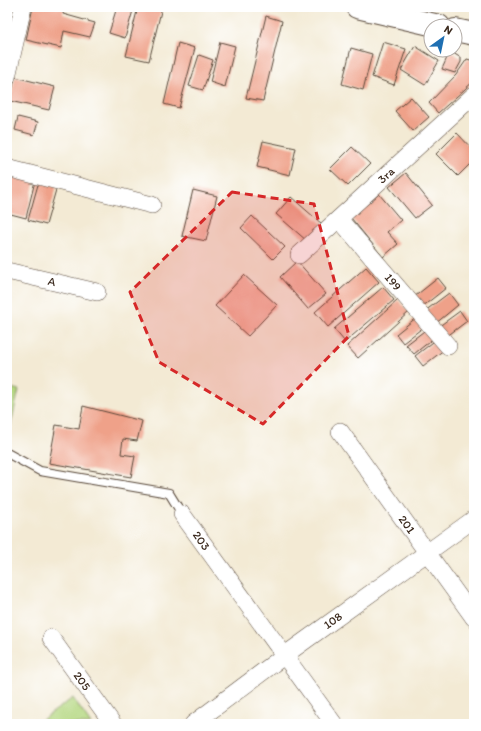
<svg xmlns="http://www.w3.org/2000/svg" width="481" height="731" font-family="Itim,sans-serif">
  <style>
    .green { fill: #b4d780; stroke: #78804f }
    .building { fill: #efa189 }
    .lines { fill: none; stroke-linecap: round; stroke-linejoin: round }
    .lane-casing { stroke: #574739; stroke-width: 10 }
    .street-casing { stroke: #574739; stroke-width: 18 }
    .secondary-casing { stroke: #574739; stroke-width: 24 }
    .lane { stroke: #fff; stroke-width: 8 }
    .street { stroke: #fff; stroke-width: 17 }
    .secondary { stroke: #fff; stroke-width: 22 }
    .marked { fill: #d62828; fill-opacity: 0.2; stroke: #d62828; stroke-width: 3; stroke-dasharray: 8 5; stroke-linejoin: round }
    .labels { text-anchor: middle; stroke-width: 3.5; stroke-linejoin: round; paint-order: stroke }
    .street-label { font-size: 12px; fill: #3b2a1e; stroke: #fff }
  </style>
  <rect width="100%" height="100%" fill="#fff"/>
  <filter id="ink" filterUnits="userSpaceOnUse"><feTurbulence type="fractalNoise" baseFrequency=".025" numOctaves="2"/><feDisplacementMap in="SourceGraphic" scale="8" xChannelSelector="R" yChannelSelector="G"/><feConvolveMatrix kernelMatrix="1 2 1 2 8 2 1 2 1" color-interpolation-filters="sRGB"/></filter>
  <filter id="wash" filterUnits="userSpaceOnUse"><feTurbulence type="fractalNoise" baseFrequency=".012" numOctaves="4" result="noise"/><feDisplacementMap in="SourceGraphic" scale="16" xChannelSelector="R" yChannelSelector="G"/><feGaussianBlur stdDeviation="0.9" result="paint"/><feColorMatrix in="noise" values="0 0 0 0 0 0 0 0 0 0 0 0 0 0 0 0 0 1.4 0 .05"/><feComposite in="paint" operator="in"/></filter>
  <g filter="url(#wash)">
    <rect width="100%" height="100%" fill="#f3ead4"/>
    <!-- green -->
    <path class="green" d="M7,387L19,390L7,441Z
      M73,698L91,724H36Z"/>
    <g id="blocks">
      <!-- building -->
      <path class="building" d="M33,7H55L64,9L63,14L95,23L90,37L64,31L61,48L26,40Z
        M117,7H134L125,38L109,33Z
        M138,7H162L149,61L126,56Z
        M266,16L282,21L263,101L246,98Z
        M220,42L235,46L225,87L210,82Z
        M383,42L406,49L394,85L372,77Z
        M178,43L195,48L179,108L164,104Z
        M415,46L439,61L425,85L401,70Z
        M351,48L372,54L363,90L342,84Z
        M450,51L461,58V62L455,73L442,69Z
        M199,55L213,60L203,90L189,86Z
        M467,59L474,61V81L438,113L429,103L456,75Z
        M15,77L55,87L49,110L10,101Z
        M411,97L429,117L413,131L395,111Z
        M18,117L38,122L34,135L15,130Z
        M457,133L474,151V160L458,176L436,154Z
        M263,141L296,148L290,175L257,167Z
        M352,147L370,164L348,186L330,169Z
        M406,173L432,205L415,218L389,187Z
        M7,174L35,181L26,218L7,213Z
        M39,181L57,186L46,225L28,220Z
        M193,190L217,196L206,241L182,236Z
        M379,194L401,220L387,232L398,244L383,257L351,218Z
        M291,197L322,224L307,241L276,214Z
        M252,216L285,247L273,259L241,228Z
        M297,261L326,294L308,309L280,277Z
        M366,267L379,282L328,327L315,312Z
        M244,275L277,305L248,336L215,306Z
        M438,278L446,288L422,307L414,297Z
        M383,287L394,300L345,342L334,329Z
        M449,293L458,305L435,324L425,311Z
        M398,300L409,312L358,358L347,346Z
        M460,311L467,321L446,337L438,327Z
        M417,317L425,326L403,343L396,334Z
        M428,328L435,337L414,354L406,345Z
        M437,339L445,349L423,366L415,356Z
        M83,406L142,421L137,441L123,439L121,454L135,456L131,477L49,463L56,425L79,429Z"/>
    </g>
  </g>
  <g filter="url(#ink)">
    <use href="#blocks" fill-opacity="0" stroke="#574739" stroke-width="1"/>
    <g class="lines">
      <!-- lane casing -->
      <g class="lane-casing">
        <path id="lane" d="M7,453L40,471L169,493L182,514"/>
      </g>
      <!-- street casing -->
      <g class="street-casing">
        <g id="street">
          <path d="M7,77L23,7"/>
          <path d="M7,168L152,205"/>
          <path id="s1" d="M339,219L448,346"/>
          <path id="s2" d="M299,255L474,95"/>
          <path id="s3" d="M7,271L97,292"/>
          <path id="s4" d="M340,431L474,618"/>
          <path id="s5" d="M182,514L334,724"/>
          <path id="s6" d="M51,638L113,724"/>
          <path id="s7" d="M193,724L285,655L474,519"/>
        </g>
      </g>
      <!-- secondary casing -->
      <g class="secondary-casing">
        <path id="secondary" d="M357,7L439,26
          M455,30L474,34"/>
      </g>
      <!-- lane -->
      <use href="#lane" class="lane"/>
      <!-- street -->
      <use href="#street" class="street"/>
      <!-- secondary -->
      <use href="#secondary" class="secondary"/>
    </g>
  </g>
  <!-- marked area -->
  <path class="marked" d="M232,192L314,204L349,336L263,424L159,362L130,292Z"/>
  <g class="labels">
    <!-- street labels -->
    <g class="street-label">
      <text dy="4" stroke="none"><textPath href="#s2" startOffset="118">3ra</textPath></text>
      <text dy="4" stroke="none"><textPath href="#s3" startOffset="46">A</textPath></text>
      <text dy="4" stroke="none"><textPath href="#s1" startOffset="83">199</textPath></text>
      <text dy="4" stroke="none"><textPath href="#s4" startOffset="115">201</textPath></text>
      <text dy="4" stroke="none"><textPath href="#s5" startOffset="33">203</textPath></text>
      <text dy="4" stroke="none"><textPath href="#s7" startOffset="174">108</textPath></text>
      <text dy="4" stroke="none"><textPath href="#s6" startOffset="53">205</textPath></text>
    </g>
  </g>
  <!-- margin -->
  <rect width="481" height="731" fill="none" stroke="#fff" stroke-width="24"/>
  <!-- north arrow -->
  <g transform="translate(443 38) rotate(33)"><circle r="19" fill="#ffffff" stroke="#b1aaa5"/>
  <path d="M0-3L7 15L0 10L-7 15Z" fill="#1f6fb2"/>
  <text y="-6" font-size="11" font-weight="bold" text-anchor="middle" fill="#3b2a1e">N</text>
  </g>
</svg>
